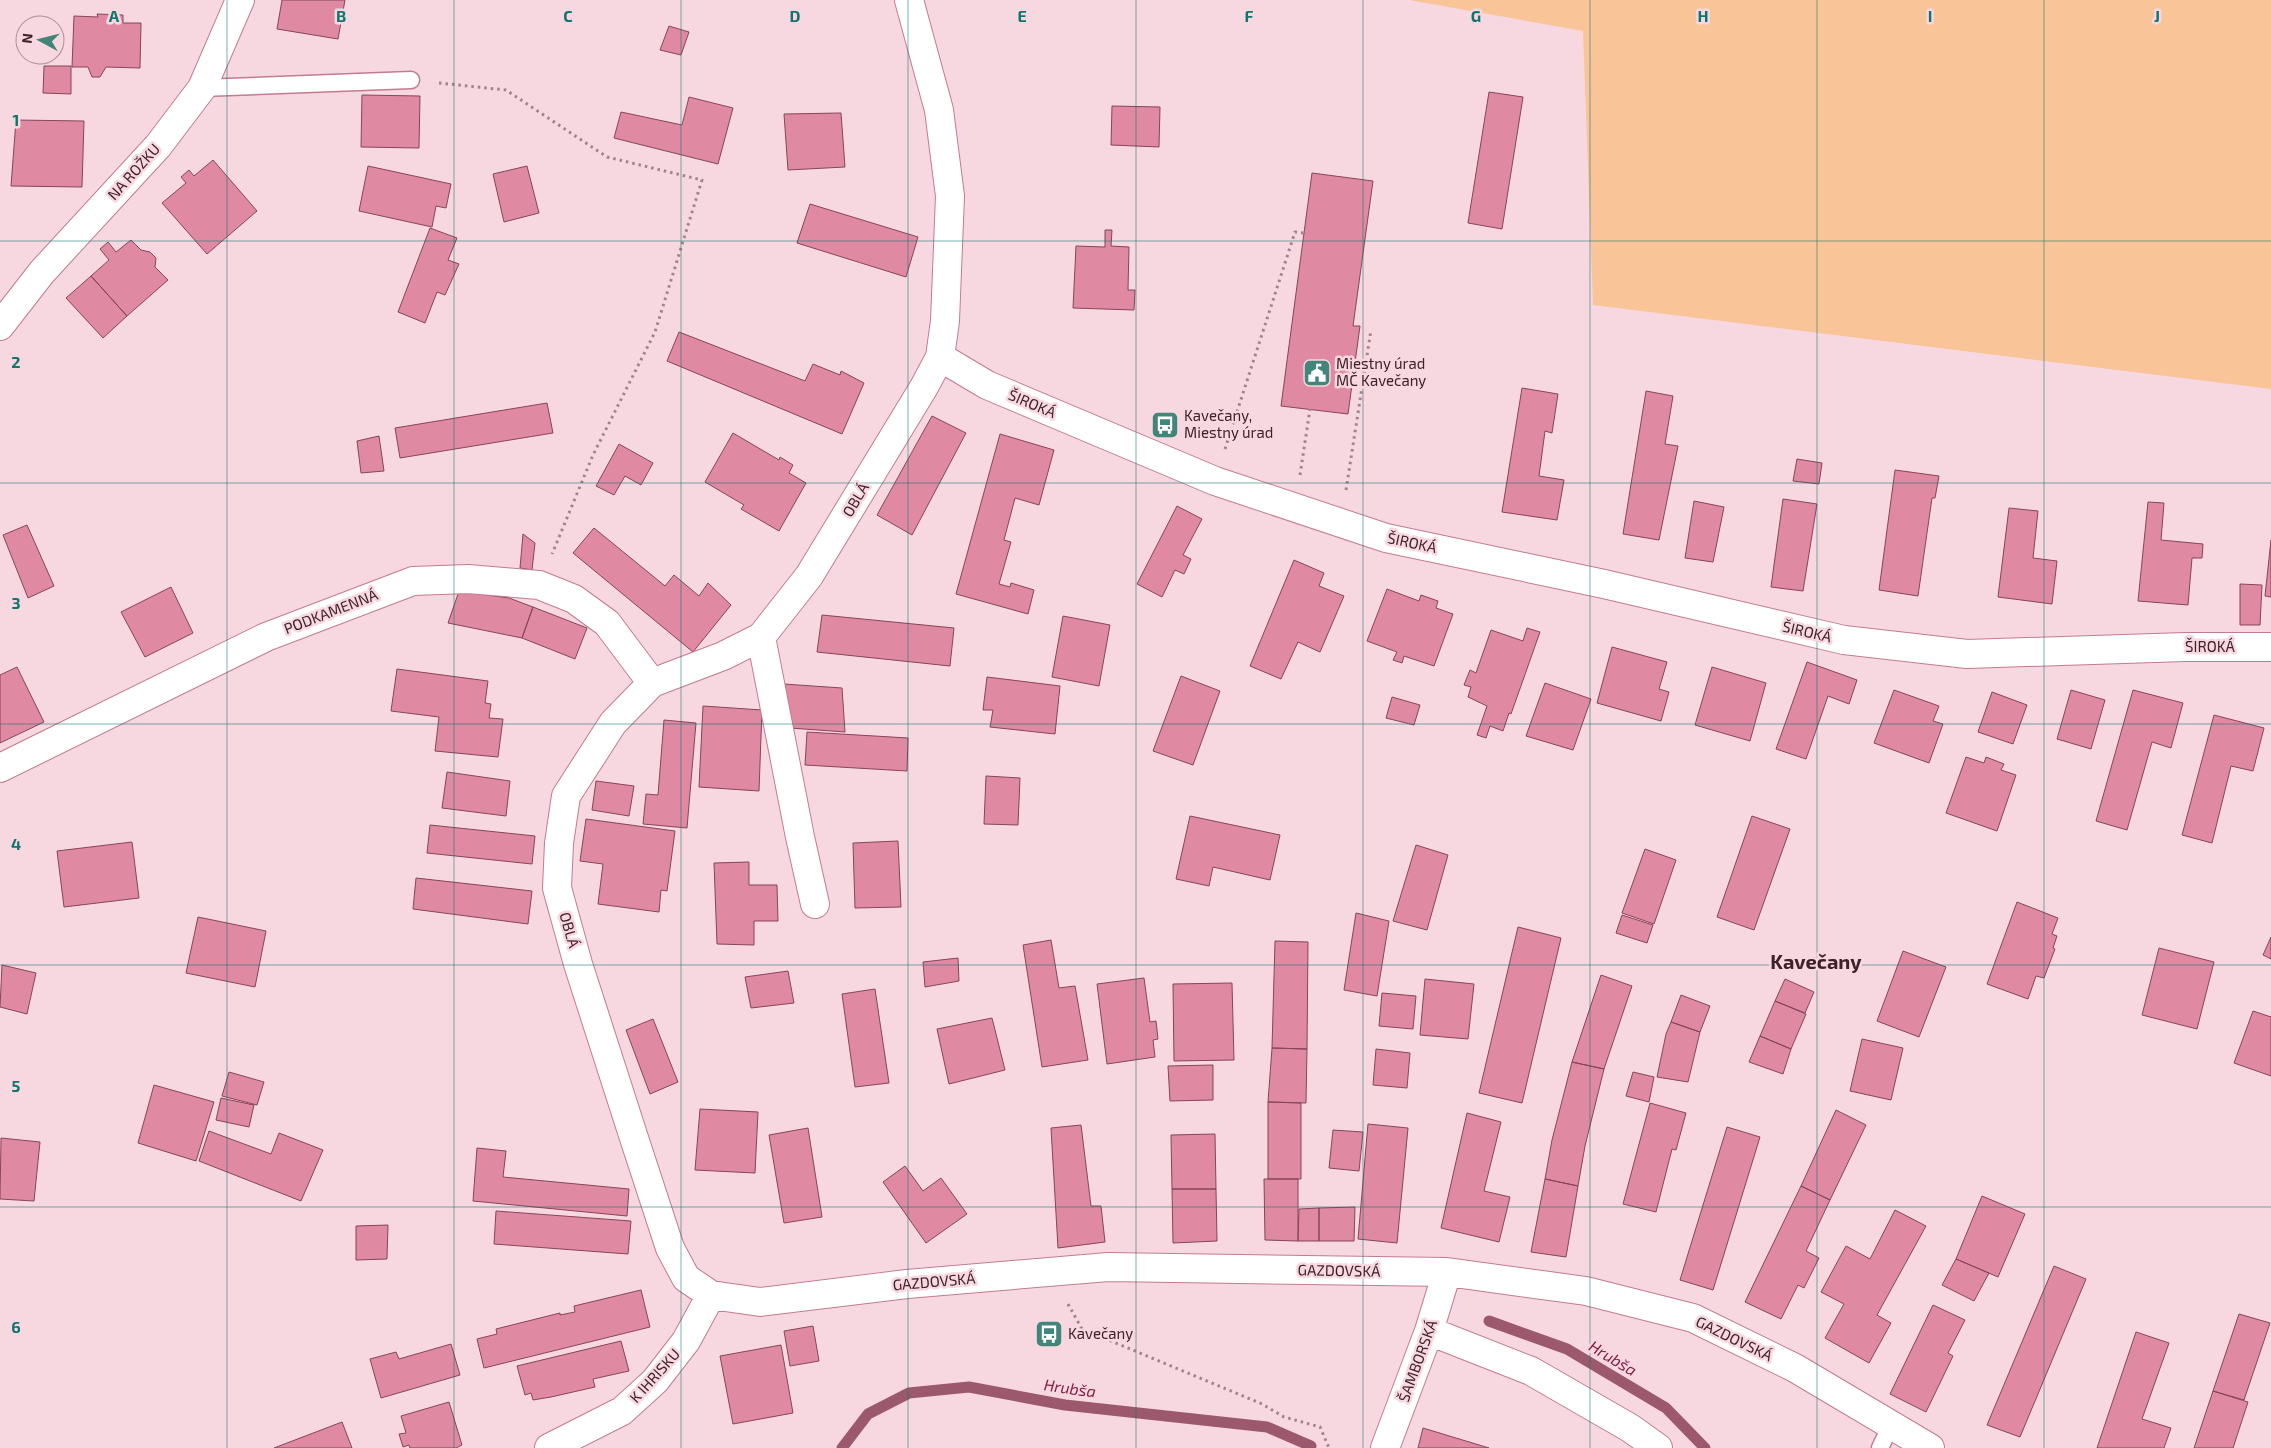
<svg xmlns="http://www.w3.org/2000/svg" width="2271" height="1448" font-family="'Exo 2',sans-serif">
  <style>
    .green { fill: #f8c498 }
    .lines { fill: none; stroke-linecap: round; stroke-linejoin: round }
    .stream { stroke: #9c596d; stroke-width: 11 }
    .building { fill: #df89a3; stroke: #86455a }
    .lane-casing { stroke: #c37b91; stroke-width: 19 }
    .street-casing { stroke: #c37b91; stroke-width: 30 }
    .path { stroke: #a1838b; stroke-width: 3; stroke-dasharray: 2.5 4; stroke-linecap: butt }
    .lane { stroke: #fff; stroke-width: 16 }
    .street { stroke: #fff; stroke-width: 28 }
    .grid { fill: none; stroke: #0f766e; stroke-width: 1; stroke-opacity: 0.55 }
    .labels { text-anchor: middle; stroke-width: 5; stroke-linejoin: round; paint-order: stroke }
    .street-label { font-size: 15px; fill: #3e212a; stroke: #f8d8e0 }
    .poi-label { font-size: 15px; fill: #3e212a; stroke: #f8d8e0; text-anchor: start }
    .water-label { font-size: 16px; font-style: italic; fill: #831f47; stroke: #f8d8e0 }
    .district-label { font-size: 20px; font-weight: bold; fill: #3e212a; stroke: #f8d8e0 }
    .grid-label { font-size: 16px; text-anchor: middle; font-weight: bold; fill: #0f766e; stroke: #f8d8e0; stroke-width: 5; stroke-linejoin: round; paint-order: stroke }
  </style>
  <rect width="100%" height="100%" fill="#f8d8e0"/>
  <!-- green -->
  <path class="green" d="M1409,0H2271V389L1593,305L1583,31Z"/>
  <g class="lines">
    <!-- stream -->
    <path class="stream" d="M1489,1321L1567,1349L1666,1408L1705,1448
      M842,1448L868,1414L909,1393L969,1387L1065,1405L1267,1427L1311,1446"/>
  </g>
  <!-- building -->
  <path class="building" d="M282,0H345L338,39L277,29Z
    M97,14L123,15V23H141L140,68L106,67L100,77H92L88,67H72L74,16L98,17Z
    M669,26L689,32L681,55L660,50Z
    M44,66H71V94L43,93Z
    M1489,92L1523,97L1502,229L1468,223Z
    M362,95L420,96L419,148L361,147Z
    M689,97L733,108L718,164L614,138L621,112L682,125Z
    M1112,106L1160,107L1159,147L1111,145Z
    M841,113L845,167L788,170L784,114Z
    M16,120L84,121L82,187L11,186Z
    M213,160L257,211L207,254L162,203L186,183L181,177L189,170L194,176Z
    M368,166L451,184L446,208L436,206L432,227L359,211Z
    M527,166L539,213L504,222L493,174Z
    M1312,173L1373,181L1353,326H1360L1348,414L1281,406Z
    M810,204L918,237L906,277L797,243Z
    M430,228L457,238L448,260L459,264L445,295L437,292L425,323L398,312Z
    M1105,230H1112L1111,246L1129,247L1128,290H1135L1134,310L1073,308L1076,246L1105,247Z
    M131,240L141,250L150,252L156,258L155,267L168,280L127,316L91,276L109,260L100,249L108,242L116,252Z
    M91,276L127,316L103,338L66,298Z
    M679,332L805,381L813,364L840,375L841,371L864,383L842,434L667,361Z
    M1522,388L1558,394L1552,433L1545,431L1539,476L1564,480L1557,520L1502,512Z
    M1646,391L1673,396L1665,444L1678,446L1659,540L1623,534Z
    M547,403L553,433L400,458L395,428Z
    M932,416L966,433L912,535L877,515Z
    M733,433L779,460L780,457L793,465L789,473L806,483L779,531L741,509L744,505L705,482Z
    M1000,434L1054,450L1039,505L1015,498L1004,540L1011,542L999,584L1010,587L1011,583L1034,590L1028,614L956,594Z
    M379,436L384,471L361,473L357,441Z
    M619,444L653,463L641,485L625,476L614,495L596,486Z
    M1797,459L1822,463L1819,484L1793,481Z
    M1895,470L1939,476L1935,498H1932L1918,596L1879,590Z
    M1783,499L1817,504L1803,591L1771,587Z
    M1694,501L1724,507L1713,562L1685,558Z
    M2148,502L2164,503L2161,540L2203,544L2202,558H2192L2188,605L2138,601Z
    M1177,506L1202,519L1183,555L1191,559L1184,574L1175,570L1162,597L1137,584Z
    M2009,508L2038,511L2033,558L2057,561L2052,604L1998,597Z
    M27,525L54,586L28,598L3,535Z
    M594,528L665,586L674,575L699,596L708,583L731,605L693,652L573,553Z
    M523,534L535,543L532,570L520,568Z
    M2271,540V597L2265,596Z
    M1294,560L1324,573L1319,586L1344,596L1320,652L1298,642L1281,679L1250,666Z
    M2240,584L2262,585L2260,625H2240Z
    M171,587L193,633L145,657L121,612Z
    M1387,589L1419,601L1421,595L1438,601L1436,608L1453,614L1434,666L1404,656L1402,663L1393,660L1397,652L1367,641Z
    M459,591L509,598L533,607L522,638L448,623Z
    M533,607L587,628L575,659L522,638Z
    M822,615L954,628L950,666L817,652Z
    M1063,616L1110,625L1099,686L1052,677Z
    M1527,628L1540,632L1511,714L1509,713L1503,731L1490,726L1486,738L1477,735L1487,706L1468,697L1471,687L1464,685L1470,670L1476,673L1491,630L1523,641Z
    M1612,647L1667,662L1659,689L1669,692L1661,721L1597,703Z
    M1807,662L1857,680L1849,704L1828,696L1806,759L1776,749Z
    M17,667L44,722L0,743V675Z
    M1712,667L1766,683L1750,741L1695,725Z
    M397,669L488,681L485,703L491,704L489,718L503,719L498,757L435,751L439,717L391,711Z
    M1181,676L1220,691L1193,765L1153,751Z
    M987,677L1060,686L1055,734L990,727L993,710H983Z
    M1545,683L1591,699L1573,750L1526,736Z
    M784,684L842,688L845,732L790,728Z
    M1894,690L1939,706L1933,721L1943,724L1929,763L1874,743Z
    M2071,690L2105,700L2091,749L2057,739Z
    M2133,690L2183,703L2171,748L2152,742L2127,830L2096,821Z
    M1992,692L2027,705L2013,744L1978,732Z
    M1392,697L1420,705L1414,725L1386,718Z
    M703,706L762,710L759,791L699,787Z
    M2214,715L2264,728L2253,771L2231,766L2212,843L2182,835Z
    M664,720L696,723L687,828L643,824L646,794L658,795Z
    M807,732L908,738L907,771L805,765Z
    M1966,757L1984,763L1986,757L2004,764L2001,770L2016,775L1997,831L1946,813Z
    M447,772L510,781L506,816L442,808Z
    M986,776L1020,778L1018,825L984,824Z
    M596,781L634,786L629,816L592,810Z
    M1190,816L1280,835L1270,880L1213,867L1209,886L1176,879Z
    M1752,816L1790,829L1754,930L1717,917Z
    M586,819L675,831L667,891L661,890L659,912L598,904L603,864L580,861Z
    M430,825L535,836L532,864L427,853Z
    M898,841L901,907L855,908L853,843Z
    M132,842L139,898L64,907L57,851Z
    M1416,845L1448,855L1427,930L1393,921Z
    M1645,849L1676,860L1654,924L1622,913Z
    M749,862V885H777L778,921H754V945L717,944L714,863Z
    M416,878L532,891L528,924L413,909Z
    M2017,902L2058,918L2052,934L2057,936L2053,948L2055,949L2044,978L2036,976L2028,999L1987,984Z
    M1356,913L1389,921L1377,996L1344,990Z
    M1622,915L1653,925L1647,943L1616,933Z
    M198,917L266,931L255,987L186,973Z
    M1518,927L1561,938L1522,1103L1479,1093Z
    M2271,937V959L2263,955Z
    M1051,940L1059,988L1075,986L1088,1060L1042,1067L1023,945Z
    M1275,941L1308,942L1307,1049L1272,1048Z
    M2159,948L2214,962L2197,1029L2142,1015Z
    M1903,951L1946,967L1919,1037L1877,1021Z
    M958,958L959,981L925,987L923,962Z
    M2,965L36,973L27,1014L0,1007Z
    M788,971L794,1003L751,1008L745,977Z
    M1601,975L1632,986L1604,1069L1572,1062Z
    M1144,978L1150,1022L1156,1021L1158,1039L1153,1040L1155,1057L1107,1064L1097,984Z
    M1425,979L1474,984L1468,1039L1420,1035Z
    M1785,979L1814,992L1805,1013L1775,1001Z
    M1232,983L1234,1060L1174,1061L1173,984Z
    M875,989L889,1083L855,1087L842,994Z
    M1382,993L1416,996L1413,1029L1379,1026Z
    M1681,995L1710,1006L1700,1032L1671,1022Z
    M1775,1001L1806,1014L1791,1049L1760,1036Z
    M2253,1011L2271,1017V1076L2234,1063Z
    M992,1018L1005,1070L949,1084L937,1029Z
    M653,1019L678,1082L650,1094L626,1030Z
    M1671,1022L1700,1032L1688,1082L1657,1077L1666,1034Z
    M1760,1036L1791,1049L1783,1074L1749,1062Z
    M1862,1039L1903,1048L1891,1100L1850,1091Z
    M1272,1048L1307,1049L1306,1103L1268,1102Z
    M1376,1049L1410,1053L1407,1088L1373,1085Z
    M1572,1062L1604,1069L1585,1146L1578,1186L1545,1179L1552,1140Z
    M1213,1065V1100L1170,1101L1168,1066Z
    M229,1072L264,1082L257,1105L222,1096Z
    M1633,1072L1654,1077L1649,1102L1626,1096Z
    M154,1085L214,1102L196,1161L138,1143Z
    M221,1098L254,1105L249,1127L216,1120Z
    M1268,1102L1301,1103V1179H1268Z
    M1650,1103L1686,1113L1676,1150L1672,1149L1656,1212L1623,1204Z
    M700,1109L758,1112L755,1173L695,1170Z
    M1836,1110L1866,1125L1830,1200L1801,1186Z
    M1467,1113L1501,1122L1484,1191L1510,1197L1499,1242L1441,1228Z
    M1368,1124L1408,1128L1397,1243L1358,1239Z
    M1081,1125L1091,1206H1101L1105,1242L1058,1248L1051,1128Z
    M1727,1127L1760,1137L1713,1290L1680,1280Z
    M808,1128L822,1217L784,1223L769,1135Z
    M1333,1130L1363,1132L1359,1171L1329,1168Z
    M209,1131L271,1154L279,1133L323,1150L301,1201L199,1161Z
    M1215,1134L1216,1189H1172L1171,1135Z
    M1,1138L40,1142L34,1201L0,1199Z
    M477,1148L506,1151L503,1177L629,1189L627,1216L473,1201Z
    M905,1166L923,1191L941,1178L967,1214L926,1243L883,1182Z
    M1264,1179H1298V1241L1265,1240Z
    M1545,1179L1578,1186L1566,1257L1531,1252Z
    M1801,1186L1830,1200L1806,1251L1819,1258L1804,1288L1798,1285L1781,1319L1745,1302Z
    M1172,1189H1216L1217,1241L1173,1243Z
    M1982,1196L2025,1214L1998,1277L1956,1259Z
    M1355,1207L1354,1241H1319V1208Z
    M1319,1208V1241H1298L1299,1209Z
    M1895,1210L1926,1226L1877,1315L1891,1323L1869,1363L1825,1338L1844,1304L1821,1292L1846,1246L1870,1259Z
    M496,1211L631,1221L628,1254L494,1244Z
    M388,1225L387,1259L356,1260V1226Z
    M1956,1259L1989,1273L1974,1301L1942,1285Z
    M2054,1266L2086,1279L2020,1437L1987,1425Z
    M641,1290L650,1327L484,1368L477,1339L497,1334L496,1329L560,1313V1315L575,1312L574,1306Z
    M1933,1305L1965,1320L1948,1353L1953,1356L1926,1412L1890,1394Z
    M2239,1314L2270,1323L2244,1400L2213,1391Z
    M813,1326L819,1361L790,1366L784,1331Z
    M2136,1332L2169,1343L2142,1419L2171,1428L2164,1448H2097Z
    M621,1341L629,1371L593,1379L595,1387L551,1397L533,1400L531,1393L525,1395L517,1366Z
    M451,1344L460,1375L381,1398L370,1359L396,1352L399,1359Z
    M781,1345L793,1413L733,1424L720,1356Z
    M2213,1391L2248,1402L2233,1448H2194Z
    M449,1402L462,1445L456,1448H410L409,1445L403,1447L399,1434L406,1433L401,1416Z
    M342,1422L352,1448H274Z
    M1423,1428L1489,1448H1418Z"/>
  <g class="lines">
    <!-- lane casing -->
    <g class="lane-casing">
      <path id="lane" d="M202,88L411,80
        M1880,1448L1891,1425"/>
    </g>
    <!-- street casing -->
    <g class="street-casing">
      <path id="street" d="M909,0L939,110L950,196L945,321L940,357L924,387L809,576L761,637L723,656L652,683L613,723L566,796L559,843L557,888L578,964L634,1138L670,1248L686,1278L711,1295L760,1302L907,1284L1108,1267L1447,1272L1586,1291L1693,1318L1795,1368L1930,1448
        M0,326L42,272L158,146L202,88L240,0
        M940,357L987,385L1215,481L1386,538L1604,584L1844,640L1967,654L2185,647H2271
        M761,637L800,837L815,904
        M0,768L266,637L413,581L468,579L539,585L574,599L607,623L652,683
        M1429,1331L1531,1371L1630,1428L1658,1448
        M549,1448L622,1411L655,1381L686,1341L711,1295
        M1385,1448L1429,1331L1447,1272"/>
    </g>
    <!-- path -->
    <path class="path" d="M439,83L506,90L607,157L702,180L655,332L593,455L552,554
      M1225,449L1295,232L1304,233
      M1300,475L1310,409
      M1346,490L1371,330
      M1068,1304L1082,1329L1262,1404L1284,1417L1320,1427L1329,1448"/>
    <!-- lane -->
    <use href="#lane" class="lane"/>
    <!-- street -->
    <use href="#street" class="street"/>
  </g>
  <!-- grid -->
  <path class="grid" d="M227,0V1448M454,0V1448M681,0V1448M908,0V1448M1136,0V1448M1363,0V1448M1590,0V1448M1817,0V1448M2044,0V1448M0,241H2271M0,483H2271M0,724H2271M0,965H2271M0,1207H2271"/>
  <!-- icons -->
  <defs>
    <g id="civic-square" transform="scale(1.4375)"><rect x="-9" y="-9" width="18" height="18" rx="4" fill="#42867b" stroke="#f8d8e0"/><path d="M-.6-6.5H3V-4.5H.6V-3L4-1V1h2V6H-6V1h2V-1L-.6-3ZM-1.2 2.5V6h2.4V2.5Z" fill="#fff"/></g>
    <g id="bus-square" transform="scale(1.4375)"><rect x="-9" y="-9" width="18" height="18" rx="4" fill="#42867b" stroke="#f8d8e0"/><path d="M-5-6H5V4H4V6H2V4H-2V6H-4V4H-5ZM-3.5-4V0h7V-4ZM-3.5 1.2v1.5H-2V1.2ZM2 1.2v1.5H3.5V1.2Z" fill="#fff"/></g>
  </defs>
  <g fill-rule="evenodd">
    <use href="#civic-square" x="1317" y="373"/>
    <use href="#bus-square" x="1165" y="425"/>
    <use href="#bus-square" x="1049" y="1334"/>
  </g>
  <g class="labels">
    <!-- street labels -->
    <g class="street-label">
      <text transform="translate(134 172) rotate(-48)" y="5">NA ROŽKU</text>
      <text transform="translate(1032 404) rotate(23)" y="5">ŠIROKÁ</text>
      <text transform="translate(856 500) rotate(-59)" y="5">OBLÁ</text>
      <text transform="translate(1412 543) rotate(12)" y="5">ŠIROKÁ</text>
      <text transform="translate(331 612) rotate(-21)" y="5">PODKAMENNÁ</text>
      <text transform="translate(1807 632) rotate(13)" y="5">ŠIROKÁ</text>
      <text x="2210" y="652">ŠIROKÁ</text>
      <text transform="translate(569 930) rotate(74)" y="5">OBLÁ</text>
      <text transform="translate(1339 1271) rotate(1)" y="5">GAZDOVSKÁ</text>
      <text transform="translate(934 1282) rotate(-5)" y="5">GAZDOVSKÁ</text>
      <text transform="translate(1734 1339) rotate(26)" y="5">GAZDOVSKÁ</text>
      <text transform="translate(1418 1361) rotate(-70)" y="5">ŠAMBORSKÁ</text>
      <text transform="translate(655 1376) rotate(-48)" y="5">K IHRISKU</text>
    </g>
    <!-- poi labels -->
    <g class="poi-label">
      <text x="1336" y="369">Miestny úrad<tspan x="1336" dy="17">MČ Kavečany</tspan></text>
      <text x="1184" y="421">Kavečany,<tspan x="1184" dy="17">Miestny úrad</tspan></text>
      <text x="1068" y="1339">Kavečany</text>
    </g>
    <!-- water labels -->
    <g class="water-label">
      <text transform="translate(1613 1358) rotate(31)" y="6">Hrubša</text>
      <text transform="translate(1070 1388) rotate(8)" y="6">Hrubša</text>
    </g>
    <!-- district labels -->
    <g class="district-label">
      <text x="1816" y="969">Kavečany</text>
    </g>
  </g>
  <g class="grid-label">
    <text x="114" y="22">A</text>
    <text x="341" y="22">B</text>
    <text x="568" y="22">C</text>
    <text x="795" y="22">D</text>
    <text x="1022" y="22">E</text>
    <text x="1249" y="22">F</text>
    <text x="1476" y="22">G</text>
    <text x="1703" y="22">H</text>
    <text x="1930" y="22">I</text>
    <text x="2157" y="22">J</text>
    <text x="16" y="126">1</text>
    <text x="16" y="368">2</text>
    <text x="16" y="609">3</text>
    <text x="16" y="850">4</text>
    <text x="16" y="1092">5</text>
    <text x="16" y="1333">6</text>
  </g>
  <!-- north arrow -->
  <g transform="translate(40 40) rotate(277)"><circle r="24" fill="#f8d8e0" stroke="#ae8f97"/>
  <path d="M0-4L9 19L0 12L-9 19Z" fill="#42867b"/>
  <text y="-8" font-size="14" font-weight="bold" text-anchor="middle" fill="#3e212a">N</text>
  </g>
</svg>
